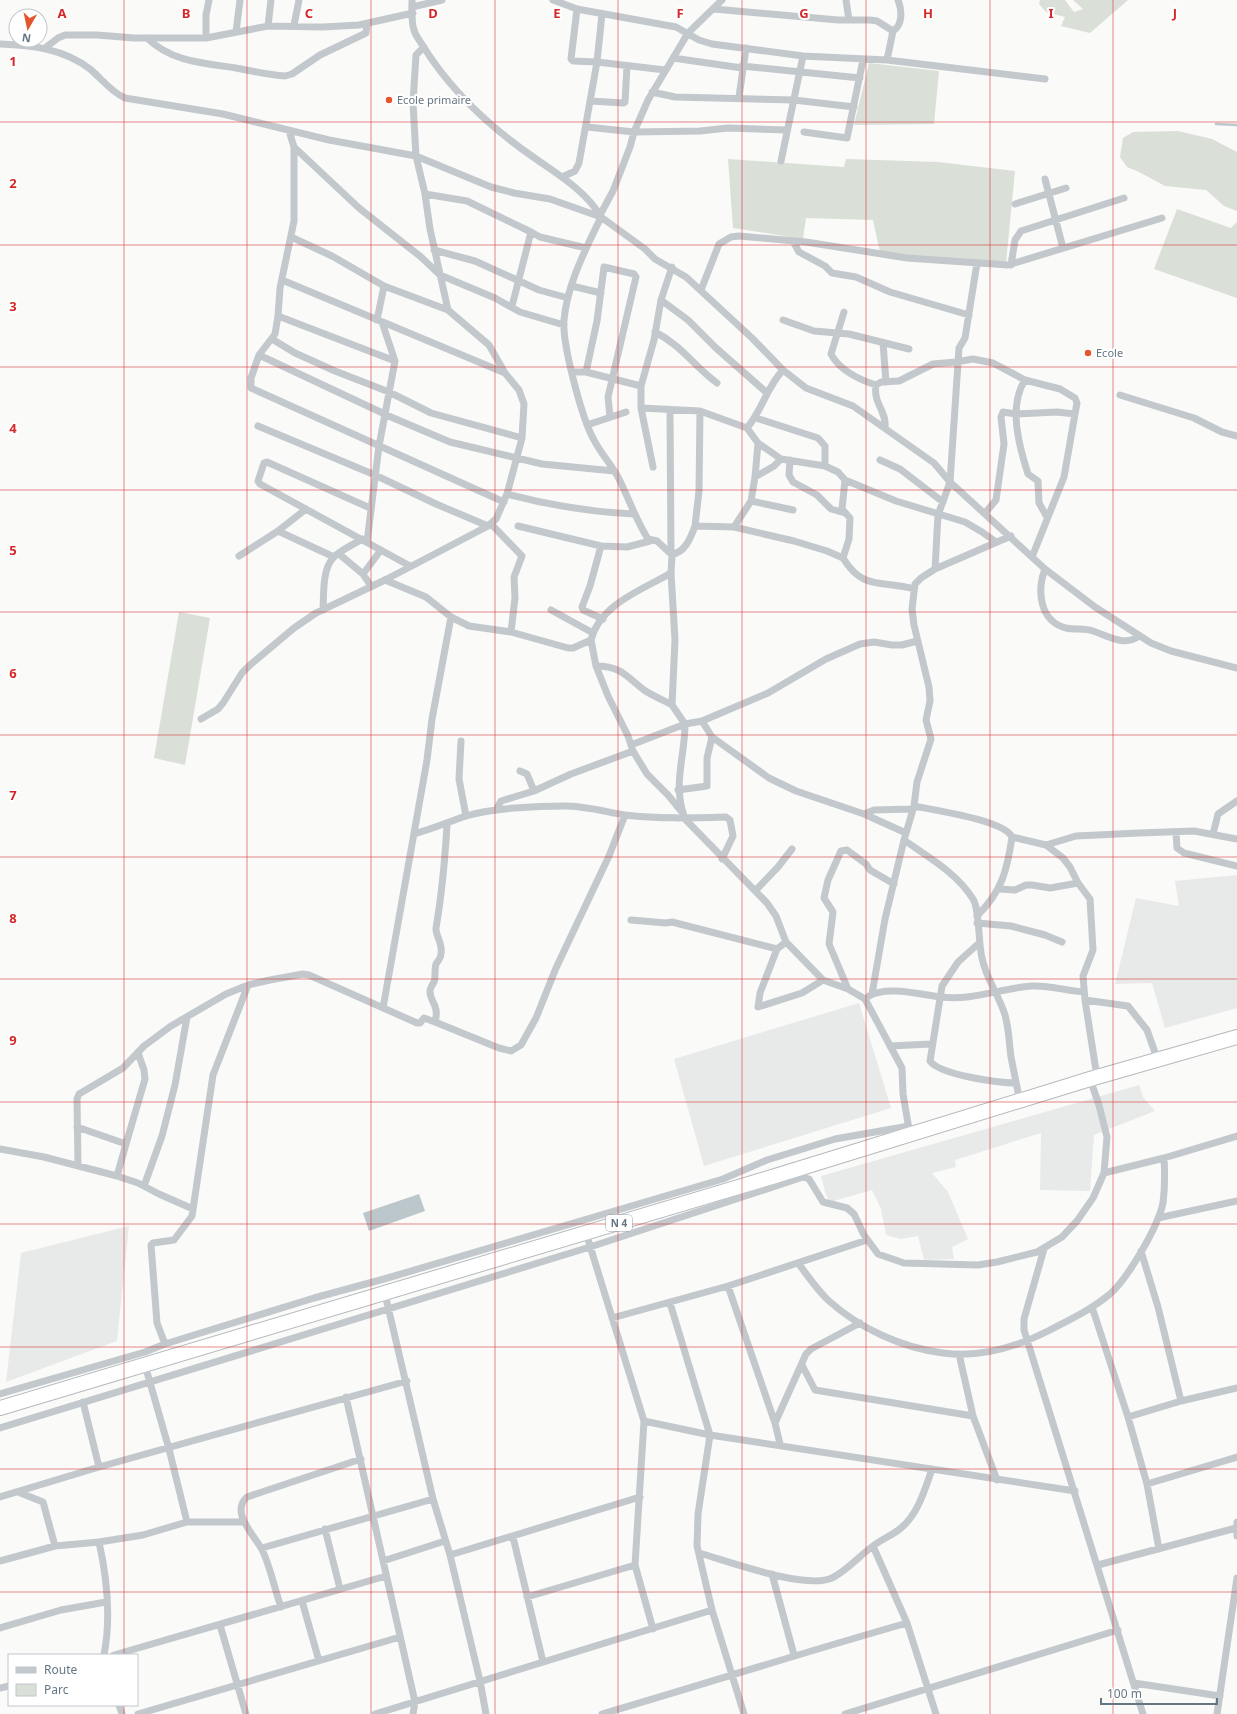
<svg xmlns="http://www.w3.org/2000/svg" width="1237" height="1714" font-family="'Noto Sans',sans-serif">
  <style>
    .built { fill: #e8e9e9 }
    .green { fill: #dadfd7 }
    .water { fill: #bbc7cb }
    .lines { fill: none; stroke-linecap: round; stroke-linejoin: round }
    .stream { stroke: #bbc7cb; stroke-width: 2.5 }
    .highway-casing { stroke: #b4b9bd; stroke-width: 16 }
    .street { stroke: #c3c8cc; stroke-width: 7 }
    .highway { stroke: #fff; stroke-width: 14 }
    .grid { fill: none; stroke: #d62828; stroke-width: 1; stroke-opacity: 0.55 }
    .poi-dot { fill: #e4572e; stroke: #fff; stroke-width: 1.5 }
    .labels { text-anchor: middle; stroke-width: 4; stroke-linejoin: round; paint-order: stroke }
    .shield { fill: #fff; stroke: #939fa8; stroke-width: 1 }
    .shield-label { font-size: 10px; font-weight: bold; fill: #657683 }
    .poi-label { font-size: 11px; fill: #657683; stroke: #fff; text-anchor: start }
    .grid-label { font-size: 13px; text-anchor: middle; font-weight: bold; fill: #d62828; stroke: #fff; stroke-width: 4; stroke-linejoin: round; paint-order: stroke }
  </style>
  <rect width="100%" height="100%" fill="#fafaf8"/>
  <!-- built -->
  <path class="built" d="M1237,875V1008L1165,1028L1152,983L1115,984L1136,898L1179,906L1175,881Z
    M859,1003L891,1108L704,1166L674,1059Z
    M1139,1085L1143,1097L1155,1111L1094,1135L1090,1191L1040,1190L1041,1133L955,1160L956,1167L932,1173L948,1192L968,1239L952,1247L954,1259L924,1260L918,1236L901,1239L886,1235L881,1209L872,1190L830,1202L826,1195L821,1176Z
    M129,1226L117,1341L6,1382L21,1253Z"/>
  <!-- green -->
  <path class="green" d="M1040,0H1065L1074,12L1083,9L1073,0H1128L1090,33L1061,26L1065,17L1046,12L1039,4Z
    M869,63L939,71L934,124L854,125Z
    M1178,131L1212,139L1237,152V211L1224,206L1206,190L1165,186L1139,172L1127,167L1120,157L1123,138L1133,132Z
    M728,159L844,167L846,159L938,162L1015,171L1006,263L909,257L880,252L873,220L806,218L803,239L733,228Z
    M1177,209L1231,228L1237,222V298L1154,269Z
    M179,612L210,618L185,765L154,758Z"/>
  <!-- water -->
  <path class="water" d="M419,1194L425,1211L369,1231L363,1213Z"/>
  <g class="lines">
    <!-- stream -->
    <path class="stream" d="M1216,124L1237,125"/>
    <!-- highway casing -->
    <g class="highway-casing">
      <path id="highway" d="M0,1408L772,1177L1090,1079L1237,1037"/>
    </g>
    <!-- street -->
    <path class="street" d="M412,0C412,9 411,22 414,30C415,35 420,41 423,46C451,91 492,129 536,159C559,175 587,192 601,217
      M553,0L577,9L676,27L699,40L712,44L803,56L887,60L1045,79
      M846,0L849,20
      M412,7L442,0
      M577,9L571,59L573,61L597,62L602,14
      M714,9L838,20H870L877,21L893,31L887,60
      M294,25L299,0
      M268,26L271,0
      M893,31C903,25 902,10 898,0
      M236,32L240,0
      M147,38C172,62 203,63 236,68C252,71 269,75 285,76L292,74L320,55L366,33L367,24
      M206,38V15L209,0
      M0,44C32,45 64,49 90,69C102,79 111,92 125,98L223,114L329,140L416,156L491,187L514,193L550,199L601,217L645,249L655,259L686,277L752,338L783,370L806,388L853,406L934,463L950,482L1045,569L1095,607L1151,643L1171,651L1237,668
      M45,48L58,38L65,35H97L134,38H206L268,26L323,27L359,25L413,13
      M673,58L742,68
      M742,66L860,78
      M652,92L675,97L794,100L854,107
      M739,97L746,48
      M591,101L623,103L625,102L627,66
      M587,127L634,132L700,131L728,128L787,130
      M289,131L294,147
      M804,132L847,138L863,60
      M781,161L803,56
      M562,177L575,171L579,163L597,62L665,70
      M1045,179L1063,248
      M425,194L467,201L531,232L512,306
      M1015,204L1066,188
      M600,215L613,191L630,147L634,132L648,100L688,33L722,0
      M601,217C586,249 567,284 564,320C562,344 582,419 594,440C601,454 612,465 619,479C629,499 636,520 648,539L657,541L672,555L671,573L675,640L672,705L685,724C685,758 672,784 685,819L767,903L776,916L786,942L823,980L848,989L865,999L902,1068L903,1094L910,1135
      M531,232L540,237L586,248
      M291,237L332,256L384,286L448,310
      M793,241L799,252L825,266L832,273L856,277L890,292L969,315
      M434,250L475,261L539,290L568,298
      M1011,265L1015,240L1021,231L1124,198
      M282,280L505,373
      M572,286L601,293
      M701,290L719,244L731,237L739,236L806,242L907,258L1008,265L1162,218
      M661,300L688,320L716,348L766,392
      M844,312L831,354C839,370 860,380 876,385L881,382L899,381L933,364L956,362L973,359L993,363L1025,380L1060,389L1075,398L1077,403L1075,414L1064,477L1032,557
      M278,316L275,334L259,355L251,378V388L504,502
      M377,320L384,286
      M783,320L814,331L849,334L909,349
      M382,322L395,361
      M655,332C681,345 694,366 717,383
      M272,339L295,353L335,371L389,392L431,413L522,438
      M883,343L886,382
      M259,355L391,417L450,442L542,464L614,471
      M573,372H586L641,386
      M586,372L597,321L604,267L634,274L636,277L608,397L610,417
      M1025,380C1008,406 1019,446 1028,474L1038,481L1039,503L1047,517
      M876,385C873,404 887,411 885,428
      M1120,395L1194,418L1222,432L1237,436
      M641,408L700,411L747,428L758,443L781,459L825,466L838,472L845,480L842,509L850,518L849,539L843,558C863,591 882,580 914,589
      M670,411L671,553
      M756,418L818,438L825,446V466
      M587,425L626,412
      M258,426L375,475L436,504L488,526
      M747,428C763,409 766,388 783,370
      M790,460L789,475L793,482L817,495L831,509L845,513
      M880,460L900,469L943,502
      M653,467L641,408V386L654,340L661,300L672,267
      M755,477L774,466L781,459
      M845,480L896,501L965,522L982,532L996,542
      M507,494C549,505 590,512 634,514
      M751,501L793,510
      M370,508L267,462L264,463L258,481L260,484L410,566
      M985,513L996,500L1004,444L1001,417L1003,412L1016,414L1057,412L1075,414
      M491,524L522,556L514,577L515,598L511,632
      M518,526L601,546L627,547L650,541
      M695,526L699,491L700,411
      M734,527L751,501L755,477L758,443
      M278,531L334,557
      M367,542L379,446L395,361L278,316L280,288L294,221V147L359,208L421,257L440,275L495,298L520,312L564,325
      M601,546L590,586L582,607L583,610L603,619
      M339,554L363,574
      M672,554C685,553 691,537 695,526L734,527L794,541L827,551L843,558
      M239,556L278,531L306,509
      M935,569L938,515L950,482L959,348L965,338L977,263
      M1045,569C1037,590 1039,621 1066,628C1075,630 1085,628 1093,631C1108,636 1125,647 1139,636
      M385,580L426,597L451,617L469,626L511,632L568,648H573L591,640C600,604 642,590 671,573
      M371,586L363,574L381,550
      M323,610C324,594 322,570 333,558C340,550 353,545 362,539
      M551,610L593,633
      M591,640L596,666L608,696L628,736L633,751L647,774L668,795L681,811
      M596,666C621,666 626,676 644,690C653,696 663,700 672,705
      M201,719L218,709L223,703L242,673L250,665L294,628L316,613L385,580L488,526L496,519L507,494L522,438L524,404L519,390L505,373L489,345L448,310L430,229L425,194L416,156L413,103L416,55L424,47
      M702,721L712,737L769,778L796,791L864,814L906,833
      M461,741L459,779L466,816
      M631,745L685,724L702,721L768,693L826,659L860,644L874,642L892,645H902L917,641
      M520,771L527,774L534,791
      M678,790L707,786V758L712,737
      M914,806C933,810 1004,820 1012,837L1046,845L1076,836L1139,833L1194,831L1237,839
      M496,810L501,801L534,791L571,774L633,751
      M864,814L874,810L913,809
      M447,825C445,859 442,893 436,928C435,935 443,943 441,954C441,959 438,960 436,964C434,970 436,977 434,982C432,985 431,987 430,990C429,1002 440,1004 435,1022L499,1048L511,1051L521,1045L536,1018L556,968L609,856L625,815
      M1176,832L1177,848L1184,853L1237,866
      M414,834C432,829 448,822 466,816C490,808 539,806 565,806C586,806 606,812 625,815C659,819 692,818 726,817L730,820L733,836L722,859
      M1213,834L1218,814L1237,801
      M904,840C928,857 957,873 973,899C980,910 978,943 982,958C986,979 999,995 1005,1015C1009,1029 1009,1042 1011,1057C1014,1072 1017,1087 1020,1102
      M1046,845L1063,858L1070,867L1078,883L1090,899L1093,950L1083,976L1085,1000L1097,1077
      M1000,889L1015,890L1026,885H1032L1050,888L1078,883
      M755,891L778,867L792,849
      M977,916C1002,891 1007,871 1012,837
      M631,920L666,923L672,922L777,949
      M977,923L1011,926L1045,935L1062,942
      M786,942L777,949L760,993L758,1007L802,993L823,980
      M978,944L958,962L942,986L930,1061C940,1075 999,1083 1016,1083
      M848,989L829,944L833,912L824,898L828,880L841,851L847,850L866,864L870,870L894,884
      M872,994L885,919L904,840L914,806L917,782L931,739L926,720L930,701L929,687L914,625L912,609L915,584L921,578L935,569L1011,536
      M869,996C887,985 922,995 941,997C972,1001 1002,988 1032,986C1048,985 1068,991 1084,992
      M1085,1000L1128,1006L1147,1030L1158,1061
      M383,1008L427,760L432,719L451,617
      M890,1046L931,1044
      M77,1127L126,1144L117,1176
      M126,1144L145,1079L144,1070L138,1053
      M0,1149L44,1157L117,1176L138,1183L159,1194L193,1209
      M78,1166L77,1099L79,1094L123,1068L144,1046L171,1026L226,994L248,985L270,980L303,974L309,975L417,1023H420L424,1018L435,1022
      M1104,1173L1164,1158L1237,1136
      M144,1186L162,1136L175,1085L187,1017
      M1158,1218L1237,1201
      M586,1233L644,1421L635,1565L653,1629
      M1044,1249L1024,1319V1330L1143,1714
      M1141,1251L1158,1307L1181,1401
      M798,1263C808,1276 817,1290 829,1301C859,1328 902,1348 943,1353C980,1358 1017,1347 1050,1330C1071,1319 1092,1309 1110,1294C1128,1278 1158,1227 1163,1203C1165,1188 1165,1174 1164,1158
      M728,1286L775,1423L780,1444
      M385,1294L433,1499L450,1555L480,1681L486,1714
      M670,1303L710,1435L698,1514L697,1546L712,1610L744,1714
      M1092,1307L1128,1417L1147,1484L1159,1549
      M612,1318L728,1286L867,1240
      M165,1344L157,1323L151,1245L153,1243L174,1240L192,1216L213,1075L248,985
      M959,1354L973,1416L997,1480
      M145,1365L169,1449L187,1522
      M802,1365L815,1390L973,1416
      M0,1394L145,1352L165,1344L314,1298L384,1279L723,1179L767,1160L835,1139L909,1126
      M346,1397L415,1702L413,1714
      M83,1402L99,1467
      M1128,1417L1181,1401L1237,1388
      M644,1421L710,1435L1075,1491
      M775,1423L806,1354L811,1349L860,1323
      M0,1428L590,1247L803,1177L809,1179L823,1202L847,1208L854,1214L864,1235L878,1254L904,1263L978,1265L997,1262L1037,1252L1062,1237L1077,1221L1093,1198L1104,1173L1107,1137L1099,1105L1090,1079
      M1147,1484L1237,1457
      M18,1492L43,1502L55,1546
      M0,1497L99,1467L407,1381
      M1237,1522V1536
      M325,1529L340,1589
      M513,1537L543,1662
      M99,1542C107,1578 111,1619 104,1655
      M873,1546L907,1623L936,1714
      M262,1548L433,1499
      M699,1553C728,1561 805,1590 832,1578C848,1570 859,1556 873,1546C882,1539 893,1535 901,1528C918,1514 925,1489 932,1469
      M450,1555L640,1497
      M0,1561L55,1546L99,1542L143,1535L187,1522H244
      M383,1561L445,1541
      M1098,1565L1236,1528
      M772,1574L794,1655
      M527,1597L635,1565
      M302,1601L319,1661
      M281,1607C275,1591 269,1561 261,1548C254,1535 230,1512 247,1497L361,1459
      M220,1625L246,1714
      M0,1628L61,1610L106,1602
      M114,1655L386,1576
      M1134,1683L1220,1696
      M0,1688L9,1686
      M119,1705L122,1714
      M138,1714L400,1637
      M375,1714L712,1610
      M602,1714C704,1684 805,1652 907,1623
      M845,1714L1118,1630
      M1217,1714L1237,1578"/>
    <!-- highway -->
    <use href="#highway" class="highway"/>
  </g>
  <!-- grid -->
  <path class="grid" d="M124,0V1655M247,0V1714M371,0V1714M495,0V1714M618,0V1714M742,0V1714M866,0V1714M990,0V1714M1113,0V1714M0,122H1237M0,245H1237M0,367H1237M0,490H1237M0,612H1237M0,735H1237M0,857H1237M0,979H1237M0,1102H1237M0,1224H1237M0,1347H1237M0,1469H1237M0,1592H1237M124,1705V1714"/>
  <!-- markers -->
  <g class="poi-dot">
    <circle cx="389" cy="100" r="4"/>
    <circle cx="1088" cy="353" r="4"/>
  </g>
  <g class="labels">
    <!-- shield labels -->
    <rect class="shield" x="606" y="1215" width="26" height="16" rx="3"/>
    <g class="shield-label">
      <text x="619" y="1227">N 4</text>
    </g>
    <!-- poi labels -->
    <g class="poi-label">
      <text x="397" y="104">Ecole primaire</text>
      <text x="1096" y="357">Ecole</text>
    </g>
  </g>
  <g class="grid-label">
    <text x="62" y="18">A</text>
    <text x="186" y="18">B</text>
    <text x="309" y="18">C</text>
    <text x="433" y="18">D</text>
    <text x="557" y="18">E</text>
    <text x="680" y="18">F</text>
    <text x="804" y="18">G</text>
    <text x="928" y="18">H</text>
    <text x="1051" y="18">I</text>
    <text x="1175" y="18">J</text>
    <text x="13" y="66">1</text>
    <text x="13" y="188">2</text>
    <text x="13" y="311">3</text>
    <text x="13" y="433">4</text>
    <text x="13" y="555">5</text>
    <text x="13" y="678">6</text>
    <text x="13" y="800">7</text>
    <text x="13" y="923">8</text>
    <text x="13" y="1045">9</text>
  </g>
  <!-- legend -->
  <rect x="8" y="1654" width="130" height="52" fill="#ffffff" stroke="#c1c8cd"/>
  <rect x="16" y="1667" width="20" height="6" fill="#c3c8cc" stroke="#c1c8cd"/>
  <text x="44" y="1674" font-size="12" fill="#657683">Route</text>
  <rect x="16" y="1684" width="20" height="12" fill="#dadfd7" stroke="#c1c8cd"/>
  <text x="44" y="1694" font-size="12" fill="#657683">Parc</text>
  <!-- north arrow -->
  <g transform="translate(28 28) rotate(189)"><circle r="19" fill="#ffffff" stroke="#c1c8cd"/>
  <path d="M0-3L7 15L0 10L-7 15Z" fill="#e4572e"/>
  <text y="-6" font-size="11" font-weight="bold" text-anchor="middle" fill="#657683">N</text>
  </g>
  <!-- scale -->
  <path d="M1101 1698v6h116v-6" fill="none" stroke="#657683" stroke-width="2"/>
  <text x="1107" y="1698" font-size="12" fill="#657683" stroke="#ffffff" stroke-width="3" paint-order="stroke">100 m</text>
</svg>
